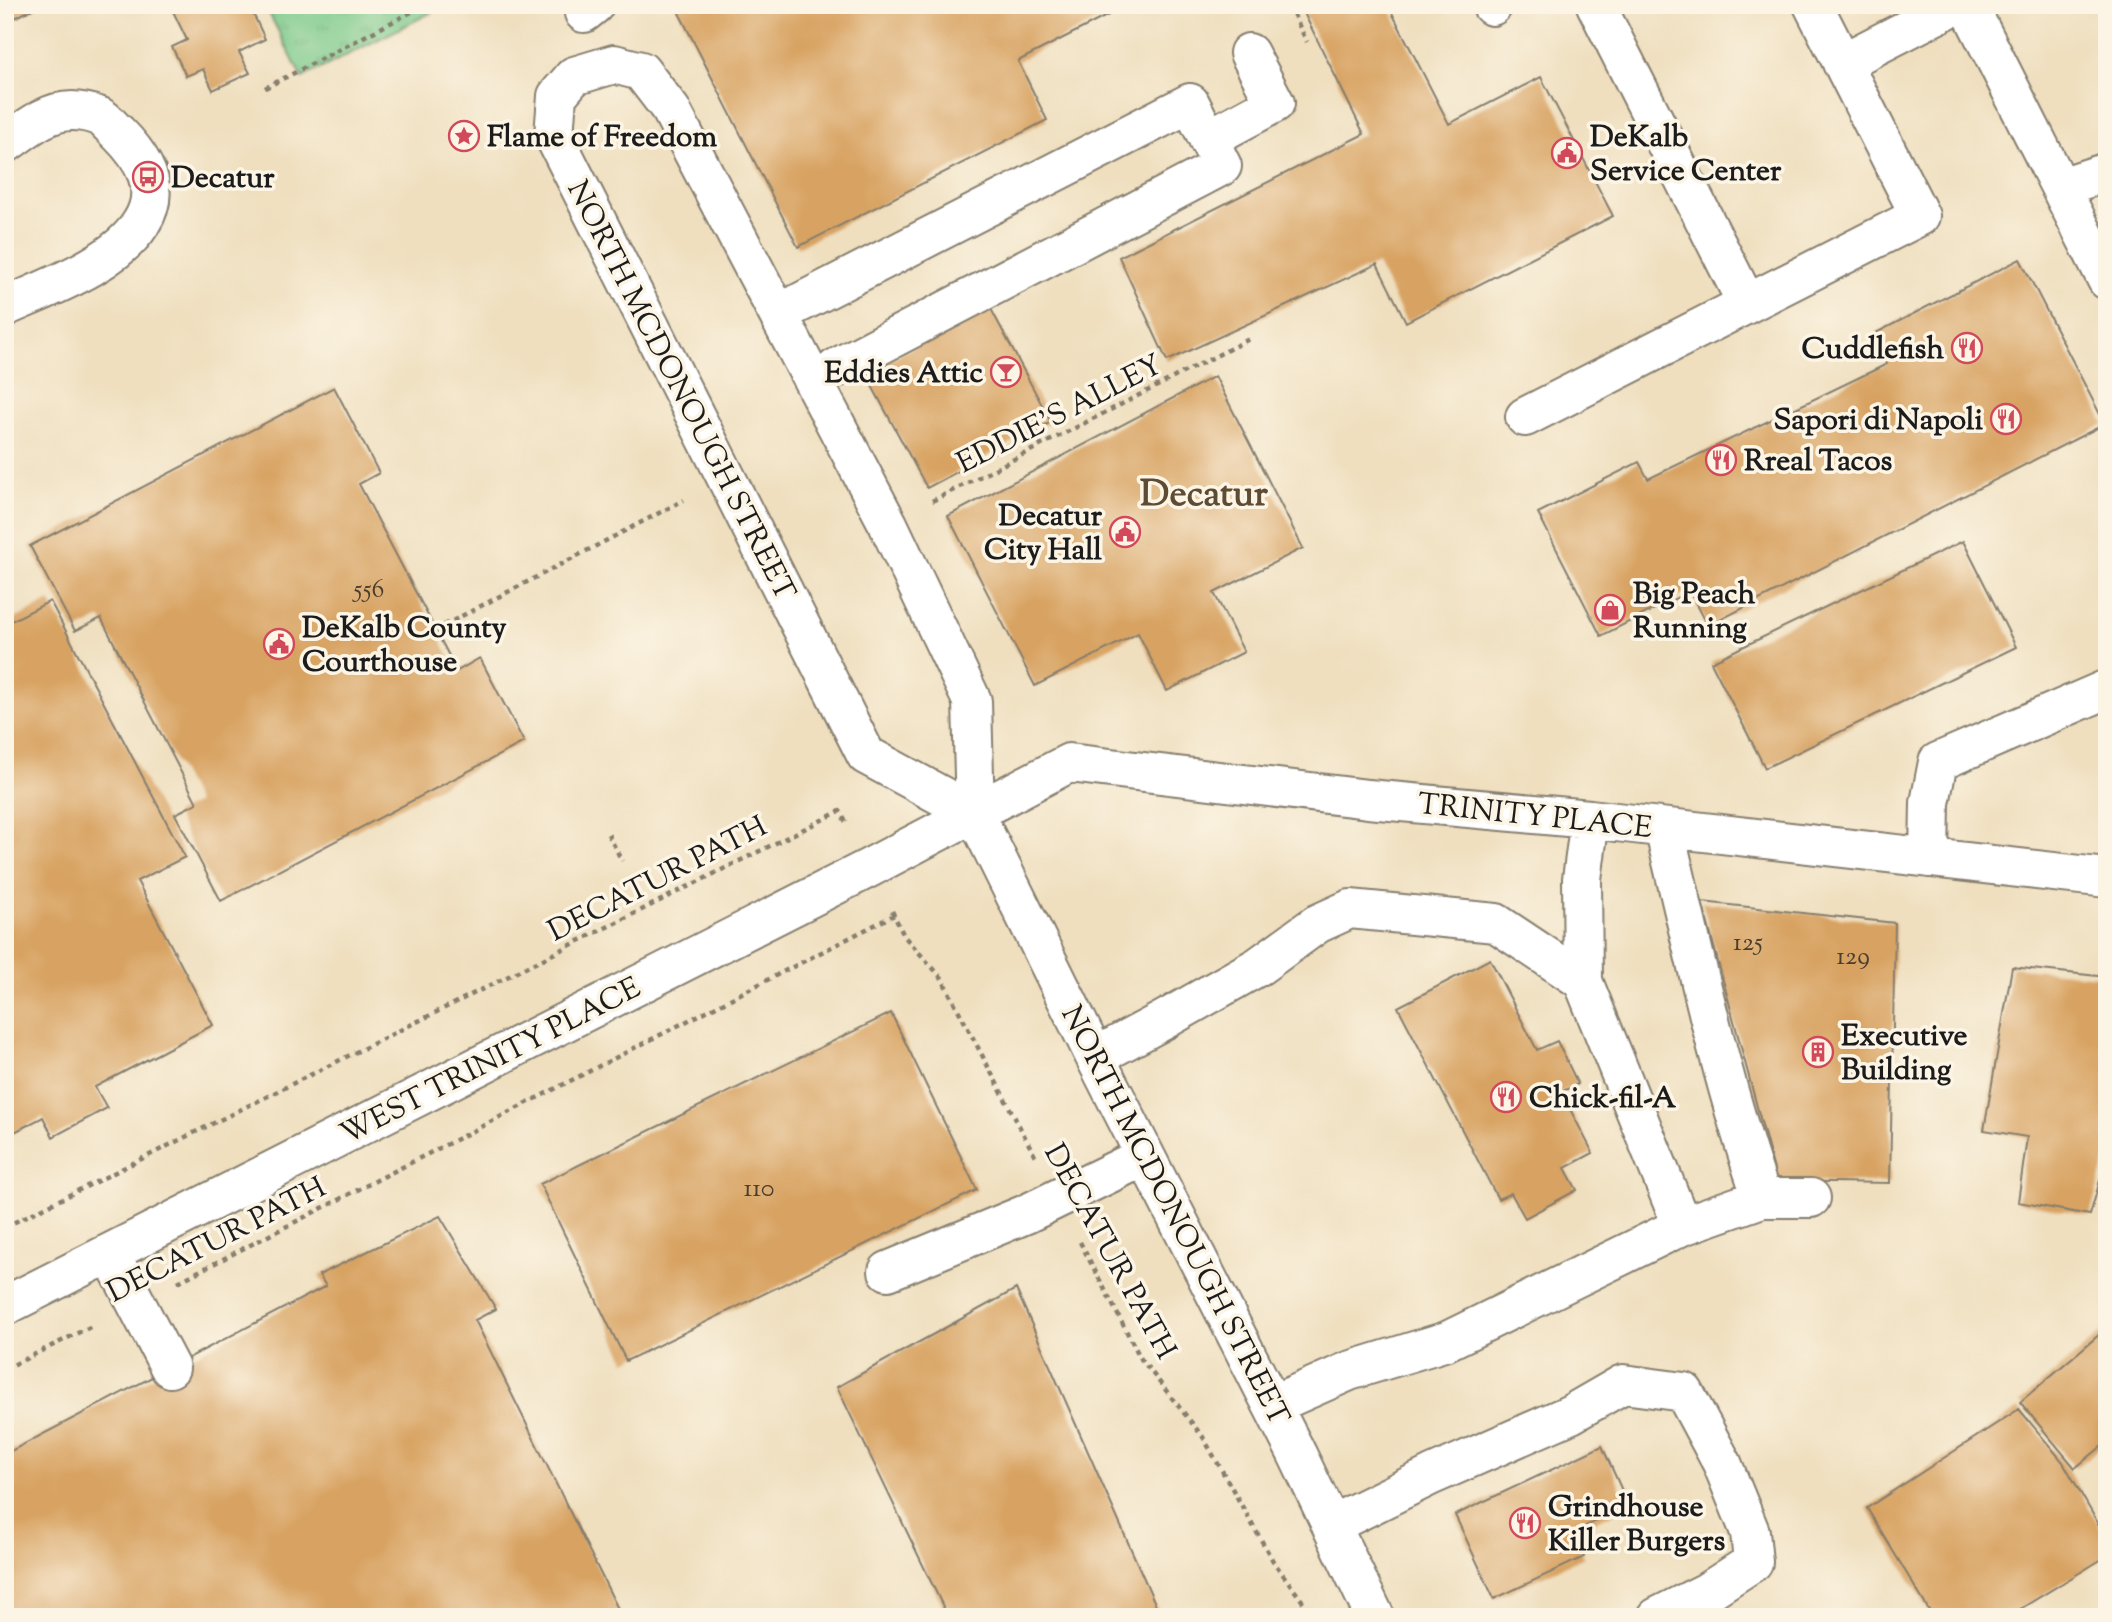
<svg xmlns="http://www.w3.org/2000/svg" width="2112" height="1622" font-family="'Sorts Mill Goudy',serif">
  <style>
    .grass { fill: url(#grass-tufts); stroke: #4b7253; stroke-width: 2 }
    .building { fill: #d8a362 }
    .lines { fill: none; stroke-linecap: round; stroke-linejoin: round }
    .minor-casing { stroke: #867e6e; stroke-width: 42 }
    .path { stroke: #867e6e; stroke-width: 4.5; stroke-dasharray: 5 5; stroke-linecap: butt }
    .minor { stroke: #fff; stroke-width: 38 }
    .labels { text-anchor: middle; stroke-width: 7; stroke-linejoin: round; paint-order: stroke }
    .number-label { font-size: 26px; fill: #4b3e2e }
    .poi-label { font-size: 30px; font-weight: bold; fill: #1c1c1c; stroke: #fcf5e5; text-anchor: start }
    .street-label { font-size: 30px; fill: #1c1c1c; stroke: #fcf5e5 }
    .district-label { font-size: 37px; font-weight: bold; fill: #5e4b34; stroke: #fcf5e5 }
  </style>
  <defs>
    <pattern id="grass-tufts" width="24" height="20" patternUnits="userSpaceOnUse" patternTransform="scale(1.75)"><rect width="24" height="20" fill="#7ac98a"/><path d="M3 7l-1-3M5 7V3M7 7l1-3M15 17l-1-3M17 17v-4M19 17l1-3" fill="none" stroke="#69ac76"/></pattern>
  </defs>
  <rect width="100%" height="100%" fill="#fcf5e5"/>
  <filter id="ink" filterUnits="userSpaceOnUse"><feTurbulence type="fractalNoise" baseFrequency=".0143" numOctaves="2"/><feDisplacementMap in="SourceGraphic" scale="14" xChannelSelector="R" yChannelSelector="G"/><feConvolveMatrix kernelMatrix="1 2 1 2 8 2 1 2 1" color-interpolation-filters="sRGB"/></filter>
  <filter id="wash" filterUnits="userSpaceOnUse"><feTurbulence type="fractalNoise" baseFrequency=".00686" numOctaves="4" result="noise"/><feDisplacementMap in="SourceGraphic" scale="28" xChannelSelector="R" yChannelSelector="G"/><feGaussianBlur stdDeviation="1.57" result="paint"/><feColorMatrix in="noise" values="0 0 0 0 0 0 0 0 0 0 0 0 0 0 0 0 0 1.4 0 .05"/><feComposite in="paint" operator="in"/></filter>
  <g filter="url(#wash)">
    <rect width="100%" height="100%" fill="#efdfbf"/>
    <!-- grass -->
    <path class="grass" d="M265,5H446L302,78Z"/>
    <g id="blocks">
      <!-- building -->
      <path class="building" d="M5,5H40L5,23Z
        M170,5H249L265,39L239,52L250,73L213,90L203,69L186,76L172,47L187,40Z
        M675,5H1128L1018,61L1047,120L798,247Z
        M1300,5H1388L1449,124L1541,77L1613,216L1406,322L1377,264L1167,361L1119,257L1364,134Z
        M2020,259L2105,424L1708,626L1690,591L1601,636L1538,513L1639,462L1648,479L1887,364L1872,335Z
        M990,307L1051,422L927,488L865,373Z
        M1215,376L1303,548L1214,593L1244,652L1167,691L1138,633L1035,686L948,516Z
        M334,387L379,473L359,484L457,671L480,658L524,742L221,901L175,814L197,803L101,618L75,631L30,546Z
        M1963,541L2016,647L1765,768L1711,662Z
        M50,601L185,857L137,881L213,1025L95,1087L107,1108L53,1137L43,1117L5,1137V624Z
        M1702,902L1895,923L1890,1183L1777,1181Z
        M1490,959L1537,1050L1557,1041L1578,1084L1561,1092L1593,1153L1565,1168L1577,1190L1525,1218L1511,1193L1498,1199L1398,1007Z
        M2012,967L2107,977V1156L2090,1215L2018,1202L2027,1137L1984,1130Z
        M891,1013L977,1190L626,1361L540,1184Z
        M440,1216L496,1309L475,1320L622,1617H5V1454L326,1286L319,1275Z
        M1016,1289L1161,1617H948L837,1387Z
        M2107,1328V1442L2075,1468L2020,1402Z
        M2019,1409L2063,1462L2107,1539V1556L2007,1617H1933L1867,1508Z
        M1602,1446L1629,1506L1573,1532L1584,1557L1494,1599L1455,1515Z"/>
    </g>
  </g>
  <g filter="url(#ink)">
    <use href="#blocks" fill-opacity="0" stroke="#867e6e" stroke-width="2"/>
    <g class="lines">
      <!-- minor casing -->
      <g class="minor-casing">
        <path id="minor" d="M1596,5L1747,304L1920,216L1813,5
          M1968,5L2107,280
          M1492,6L1493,5
          M584,13L594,5
          M1842,63L1955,5
          M1208,139L1275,103L1249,53
          M5,144C25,130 46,111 72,111C79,111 91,113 98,116C105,118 112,128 118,133C143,158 163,189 141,223C116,264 47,288 5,307
          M2061,187L2107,172
          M778,314L1190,103L1222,166L836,368
          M1525,417L1747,304
          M975,814L866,755L554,136L557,96L574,76L614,64L641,71L671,110L888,524L972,701L975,814L1095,1057L1297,1454L1375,1617
          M1664,828C1694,952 1720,1077 1762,1198
          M1929,858L1930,803L1938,762L2107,689
          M1095,1057L1164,1020L1259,966L1317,924L1350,909L1496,923L1583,981
          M1682,1226L1762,1198H1811
          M110,1253L170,1368
          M888,1271L1026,1214L1145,1156
          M5,1306L869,868L1069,763L1368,799L1590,819L2107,878
          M1272,1405L1349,1371L1447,1341L1682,1226L1583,981L1582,879L1590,819
          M1331,1525L1432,1475L1571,1414L1623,1384L1684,1392L1722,1463L1750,1532L1753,1562L1707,1592L1657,1617"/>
      </g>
      <!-- path -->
      <path class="path" d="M453,5L456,11
        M1289,5L1307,42
        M265,88L425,5
        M932,501L1249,339
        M435,630L684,500
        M608,834L622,861
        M892,911L904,936L941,977L1035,1156
        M5,1227L840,811L848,826
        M1080,1242L1141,1359L1203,1437L1273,1561L1314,1617
        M178,1282L894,915
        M5,1369L92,1326"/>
      <!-- minor -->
      <use href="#minor" class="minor"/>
    </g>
  </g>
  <!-- icons -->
  <defs>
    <g id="sight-ring" transform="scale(1.575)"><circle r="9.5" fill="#fcf5e5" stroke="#d1495b" stroke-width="1.5"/><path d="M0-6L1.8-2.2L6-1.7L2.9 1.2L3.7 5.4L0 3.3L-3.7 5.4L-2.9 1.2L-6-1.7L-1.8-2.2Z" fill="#d1495b"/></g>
    <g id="civic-ring" transform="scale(1.575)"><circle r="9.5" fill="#fcf5e5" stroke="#d1495b" stroke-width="1.5"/><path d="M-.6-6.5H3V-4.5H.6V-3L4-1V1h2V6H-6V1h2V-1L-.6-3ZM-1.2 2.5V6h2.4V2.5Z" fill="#d1495b"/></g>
    <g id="bus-ring" transform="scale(1.575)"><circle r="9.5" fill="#fcf5e5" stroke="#d1495b" stroke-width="1.5"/><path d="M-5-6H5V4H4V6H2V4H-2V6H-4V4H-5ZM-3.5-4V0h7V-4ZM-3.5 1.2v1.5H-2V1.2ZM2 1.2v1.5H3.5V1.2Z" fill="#d1495b"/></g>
    <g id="restaurant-ring" transform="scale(1.575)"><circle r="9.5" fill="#fcf5e5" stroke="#d1495b" stroke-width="1.5"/><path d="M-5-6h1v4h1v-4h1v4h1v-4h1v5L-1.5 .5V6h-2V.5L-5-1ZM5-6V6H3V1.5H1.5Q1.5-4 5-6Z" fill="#d1495b"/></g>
    <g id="bar-ring" transform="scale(1.575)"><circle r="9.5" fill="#fcf5e5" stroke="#d1495b" stroke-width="1.5"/><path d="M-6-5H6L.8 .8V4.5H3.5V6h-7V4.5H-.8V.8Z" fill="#d1495b"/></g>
    <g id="shop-ring" transform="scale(1.575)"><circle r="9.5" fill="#fcf5e5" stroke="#d1495b" stroke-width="1.5"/><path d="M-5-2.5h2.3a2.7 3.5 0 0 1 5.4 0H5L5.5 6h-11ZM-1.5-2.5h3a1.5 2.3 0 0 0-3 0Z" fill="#d1495b"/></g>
    <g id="building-ring" transform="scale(1.575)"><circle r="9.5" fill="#fcf5e5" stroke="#d1495b" stroke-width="1.5"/><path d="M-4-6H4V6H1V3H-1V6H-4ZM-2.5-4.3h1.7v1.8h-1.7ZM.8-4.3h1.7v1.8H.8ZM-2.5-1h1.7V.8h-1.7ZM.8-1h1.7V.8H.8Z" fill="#d1495b"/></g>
  </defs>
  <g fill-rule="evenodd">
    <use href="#sight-ring" x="464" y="136"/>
    <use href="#civic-ring" x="1567" y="153"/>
    <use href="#bus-ring" x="148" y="177"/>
    <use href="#restaurant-ring" x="1967" y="348"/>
    <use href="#bar-ring" x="1006" y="372"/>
    <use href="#restaurant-ring" x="2006" y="419"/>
    <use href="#restaurant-ring" x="1721" y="460"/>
    <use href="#civic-ring" x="1125" y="532"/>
    <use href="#shop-ring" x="1610" y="610"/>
    <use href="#civic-ring" x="279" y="644"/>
    <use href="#building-ring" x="1818" y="1052"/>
    <use href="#restaurant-ring" x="1506" y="1097"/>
    <use href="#restaurant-ring" x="1525" y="1523"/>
  </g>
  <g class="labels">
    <!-- number labels -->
    <g class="number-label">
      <text x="369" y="597">556</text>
      <text x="1748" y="950">125</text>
      <text x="1853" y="964">129</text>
      <text x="759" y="1196">110</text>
    </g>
    <!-- poi labels -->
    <g class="poi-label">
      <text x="487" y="146">Flame of Freedom</text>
      <text x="1590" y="146">DeKalb<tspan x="1590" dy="34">Service Center</tspan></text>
      <text x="171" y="187">Decatur</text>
      <text x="1944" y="358" text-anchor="end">Cuddlefish</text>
      <text x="983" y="382" text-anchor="end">Eddies Attic</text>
      <text x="1983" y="429" text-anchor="end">Sapori di Napoli</text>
      <text x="1744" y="470">Rreal Tacos</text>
      <text x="1102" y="525" text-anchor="end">Decatur<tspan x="1102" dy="34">City Hall</tspan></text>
      <text x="1633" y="603">Big Peach<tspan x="1633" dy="34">Running</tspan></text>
      <text x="302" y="637">DeKalb County<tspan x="302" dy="34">Courthouse</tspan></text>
      <text x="1841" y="1045">Executive<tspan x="1841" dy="34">Building</tspan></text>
      <text x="1529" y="1107">Chick-fil-A</text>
      <text x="1548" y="1516">Grindhouse<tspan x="1548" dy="34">Killer Burgers</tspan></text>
    </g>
    <!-- street labels -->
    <g class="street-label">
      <text transform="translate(682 390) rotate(63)" y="10">NORTH MCDONOUGH STREET</text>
      <text transform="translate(1059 413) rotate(-27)" y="10">EDDIE'S ALLEY</text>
      <text transform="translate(1535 815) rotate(6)" y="10">TRINITY PLACE</text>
      <text transform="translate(657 878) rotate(-27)" y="10">DECATUR PATH</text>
      <text transform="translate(490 1060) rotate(-27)" y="10">WEST TRINITY PLACE</text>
      <text transform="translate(1176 1215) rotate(63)" y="10">NORTH MCDONOUGH STREET</text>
      <text transform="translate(216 1239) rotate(-27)" y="10">DECATUR PATH</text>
      <text transform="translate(1111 1251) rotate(61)" y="10">DECATUR PATH</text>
    </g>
    <!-- district labels -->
    <g class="district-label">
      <text x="1204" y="505">Decatur</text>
    </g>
  </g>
  <!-- margin -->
  <rect width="2112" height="1622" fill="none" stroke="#fcf5e5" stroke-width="28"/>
</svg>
